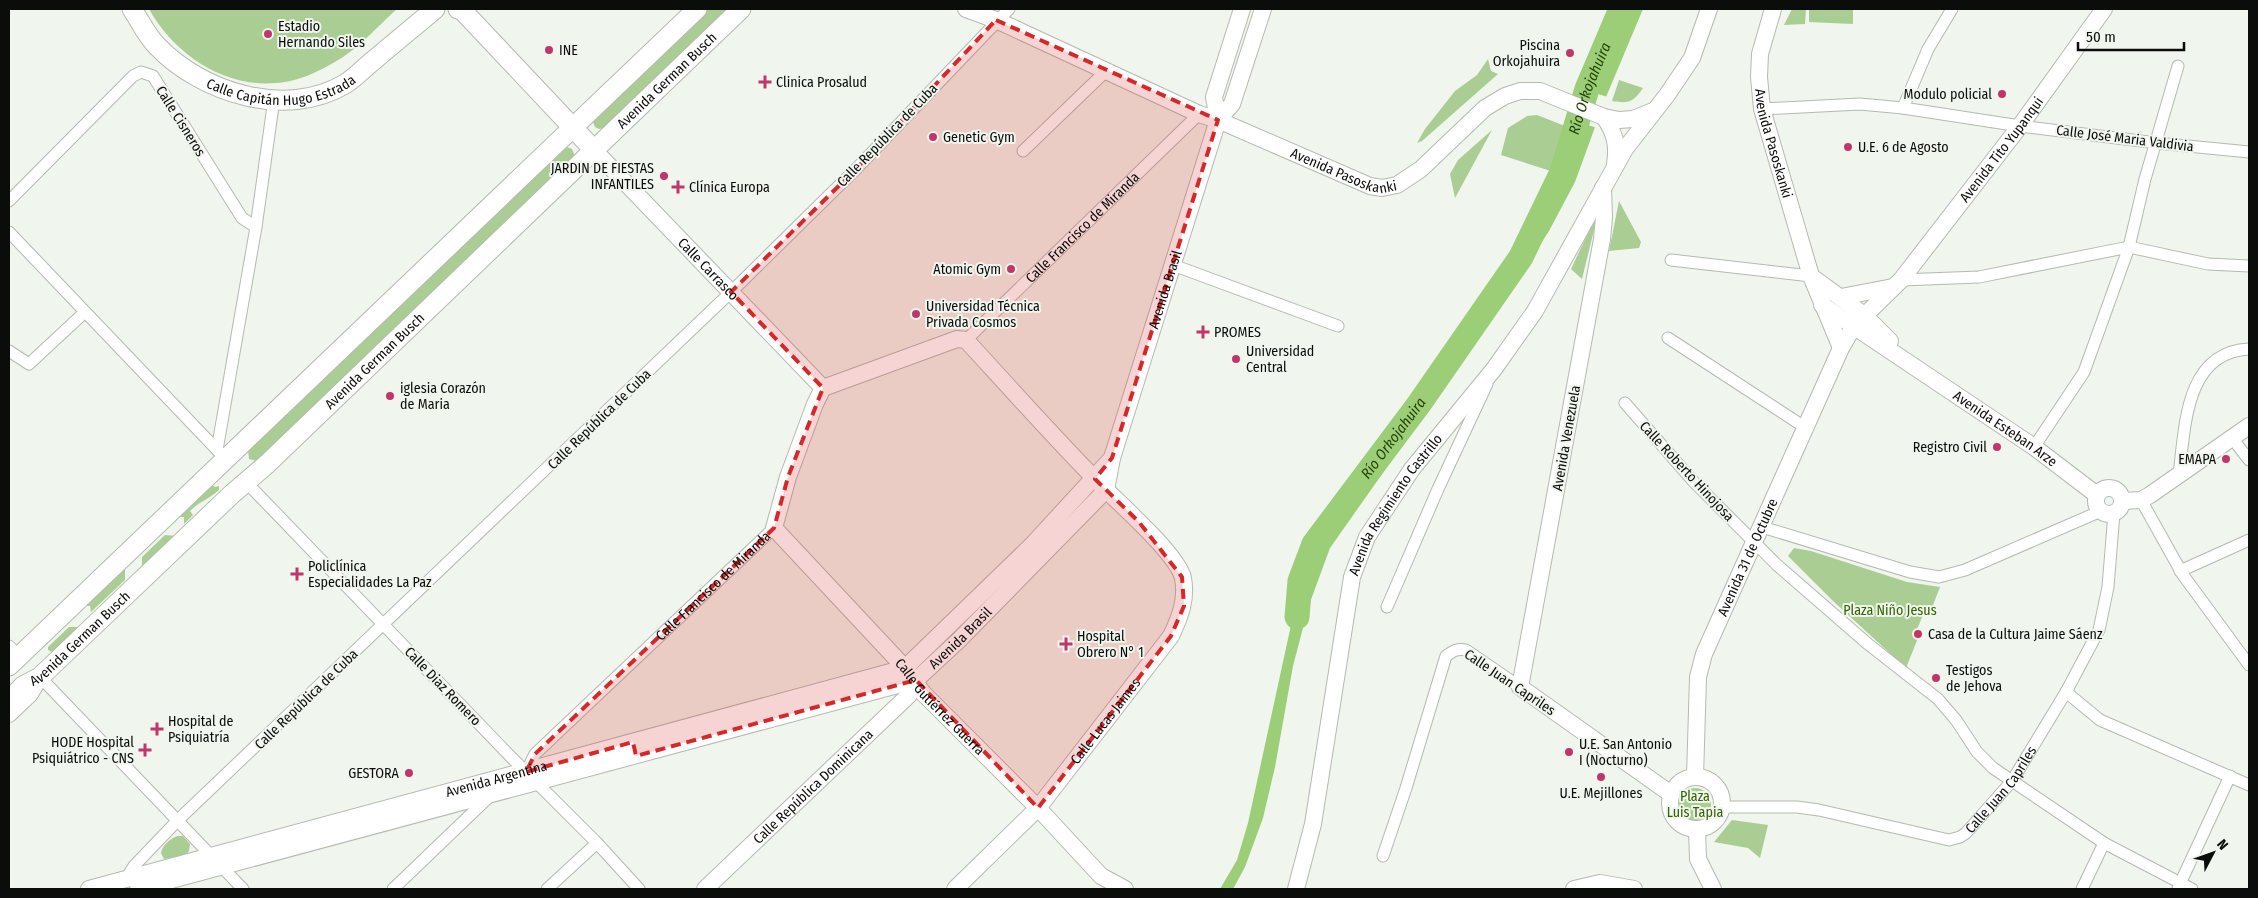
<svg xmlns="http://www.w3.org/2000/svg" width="2258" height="898" font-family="'Fira Sans Condensed',sans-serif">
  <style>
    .green { fill: #aacd94 }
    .water { fill: #9bce77 }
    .pier { fill: #f0f5ed }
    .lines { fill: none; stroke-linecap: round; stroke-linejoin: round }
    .river { stroke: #9bce77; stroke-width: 25 }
    .street-casing { stroke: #b5b9b2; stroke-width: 13 }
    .secondary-casing { stroke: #b5b9b2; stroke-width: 18 }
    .primary-casing { stroke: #b5b9b2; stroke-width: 21 }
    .street { stroke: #fff; stroke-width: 11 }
    .secondary { stroke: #fff; stroke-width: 16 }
    .primary { stroke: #fff; stroke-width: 19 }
    .marked { fill: #d62828; fill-opacity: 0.2; stroke: #d62828; stroke-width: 4; stroke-dasharray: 10 6; stroke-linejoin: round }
    .poi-dot { fill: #c1366a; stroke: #f0f5ed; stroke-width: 2 }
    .labels { text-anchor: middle; stroke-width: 4; stroke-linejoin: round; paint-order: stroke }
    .poi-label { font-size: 14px; fill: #0b0d0a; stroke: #f0f5ed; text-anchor: start }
    .street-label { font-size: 14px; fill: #0b0d0a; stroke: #f0f5ed }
    .park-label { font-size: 14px; fill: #346100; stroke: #f0f5ed }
    .water-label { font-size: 15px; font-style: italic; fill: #254505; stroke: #f0f5ed }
  </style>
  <rect width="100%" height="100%" fill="#f0f5ed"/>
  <!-- green -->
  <path class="green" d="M149,9H397C380,24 363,44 343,57C324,69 299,82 276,83C224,88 174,54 149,9Z
    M708,9H729L604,128L599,129L595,127L593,122L595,117Z
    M1792,9H1806L1805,24L1784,25Z
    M1809,9H1853V24L1809,22Z
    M1488,59L1491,71L1498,74L1422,141L1417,143L1425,129L1455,91L1477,75Z
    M1619,80L1643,88C1634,102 1628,104 1612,101Z
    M1537,115L1570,128L1557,173L1501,155L1508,128L1527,116Z
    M1492,130L1455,198L1450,174L1458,160Z
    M567,147L572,149L574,154L573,159L257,461L249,459L248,450L563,148Z
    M1619,201L1641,242L1639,248L1609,251Z
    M1599,210L1582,279L1571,269Z
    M212,485L215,487L219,486V490C209,499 199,502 190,511L193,515L184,524V517H178Z
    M165,535L177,536L145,566H142V557Z
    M1794,548L1811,551L1907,582L1940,587L1930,613L1923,615L1915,634L1918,638L1906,668L1833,601L1788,556Z
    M125,568V580L91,612L90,606H84Z
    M69,627H82L54,653L48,650V647Z
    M1679 804a16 16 0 1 1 32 0a16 16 0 1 1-32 0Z
    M1732,820L1768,825L1760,858L1748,848L1714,842Z
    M178,836H183L190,844L189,851L186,855L164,859L161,853C162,846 170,838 178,836Z"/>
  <!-- water -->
  <path class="water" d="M1620,9H1643L1606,97L1575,182L1549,231L1487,325L1330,548L1309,605L1293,666L1275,767L1263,818L1245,867L1233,889H1220L1237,860L1248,823L1301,579L1318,539L1410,416L1523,253L1562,172L1587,89Z"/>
  <!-- pier -->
  <path class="pier" d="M1584,90L1608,97L1597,128L1575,121Z"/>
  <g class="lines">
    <!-- river -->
    <path class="river" id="s1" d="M1297,617L1300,581L1314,544L1419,404L1521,257L1562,172L1587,89L1621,9"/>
    <!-- street casing -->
    <g class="street-casing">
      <g id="street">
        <path d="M1903,108L1928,49L1952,9"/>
        <path d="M1762,109L1860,104L1903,108L2020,126L2157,143L2249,152"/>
        <path d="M1023,151L1106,71"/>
        <path d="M9,201L133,76L141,72L153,76L242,218L256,227"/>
        <path d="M9,232L220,453"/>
        <path d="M1671,260L1811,276"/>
        <path d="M1173,265L1338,326"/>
        <path d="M1901,280L1979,277L2129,247L2208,264L2249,266"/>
        <path d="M1668,338L1806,428"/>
        <path id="s2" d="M966,340L1199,114"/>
        <path d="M9,351L29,364L85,312"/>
        <path d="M1625,403L1693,481L1777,565L1868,644L1938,699L1956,720L1977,752L1993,768L2104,843L2192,889"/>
        <path d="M2232,438L2249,460"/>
        <path d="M2034,447L2084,372L2129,247L2145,179L2178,66"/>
        <path d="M217,450L256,227L274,99"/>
        <path d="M2179,475C2185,427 2185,352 2249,349"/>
        <path d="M246,482L509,755L597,843L639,889"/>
        <path d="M2141,500L2183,575L2249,665"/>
        <path d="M1762,527L1910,572L1939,577L1965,570L2101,511"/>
        <path d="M2180,571L2249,540"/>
        <path d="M1387,607L1438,489L1487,384"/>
        <path d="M9,646L19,656"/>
        <path d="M40,677L243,889"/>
        <path d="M2066,692L2100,720L2249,785"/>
        <path id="s3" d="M526,772L535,754L774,528"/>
        <path id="s4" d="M1722,807H1797L1819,810L1949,840L1960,837L1966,833L2012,781L2066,692L2099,630L2108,587L2114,513"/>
        <path d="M1383,856L1406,788L1446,656C1453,651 1457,648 1466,650L1520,687"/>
        <path d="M126,879L134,866L178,820L731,292L857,168L1009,9"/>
        <path d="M2178,888L2230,776"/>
        <path d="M393,889L491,795"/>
        <path d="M547,889L597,843"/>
        <path d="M2082,889L2104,843"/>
      </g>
    </g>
    <!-- secondary casing -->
    <g class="secondary-casing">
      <g id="secondary">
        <path id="s5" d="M966,9L996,20L1199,114L1218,120L1370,186L1382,188L1397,185L1421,169L1485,108L1505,96L1520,91H1540L1604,117L1619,120L1633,119L1653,111"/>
        <path id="s6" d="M1773,9L1760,54L1759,77L1762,109L1811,276L1841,348"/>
        <path d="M1604,117C1615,133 1618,145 1615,164"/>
        <path d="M1218,120L1214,97L1242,9"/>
        <path id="s7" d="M594,150L823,388"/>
        <path d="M1603,188L1604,217L1602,239L1520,687L1671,794"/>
        <path d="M1812,277L1864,315L1890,341"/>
        <path d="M1841,297L1893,287"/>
        <path id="s8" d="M1822,305L2034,447L2097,495"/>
        <circle cx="2109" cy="501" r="13"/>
        <path d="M2123,501L2141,500L2150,495L2249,426"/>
        <path d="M9,714L30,694L40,677"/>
        <path id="s9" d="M1695,777L1698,677L1704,654L1841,348L1854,326L1901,280L2020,126L2104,9"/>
        <circle cx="1696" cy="803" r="26"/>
        <path d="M1697,830L1698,859L1713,889"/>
        <path id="s10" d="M89,889L905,668L1032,545L1112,458"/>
        <path d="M138,889L916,680"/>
        <path id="s11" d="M705,889L909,695L916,680L959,640L1106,490L1112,458L1218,120L1232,104L1263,9"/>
        <path id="s12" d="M955,889L1038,808L1171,636C1180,617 1187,600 1183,578C1177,553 1115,500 1095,479C1051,434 1009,387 966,340L957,339L823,388L815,404L788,477L774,528L905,668L923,693L1038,808L1101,876L1125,889"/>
        <path id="s13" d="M1296,889L1313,824L1352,577L1367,537L1412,469L1494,369L1535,311L1625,149L1667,95L1692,58L1709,9"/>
        <path d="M1574,889L1600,883L1634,889"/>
      </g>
    </g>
    <!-- primary casing -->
    <g class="primary-casing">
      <g id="primary">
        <path id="s14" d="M132,9C140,21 147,36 157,46C202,93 286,119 345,84C355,78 365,67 374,60C394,43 415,26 435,9"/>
        <path d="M458,9L462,10L594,150"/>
        <path d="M9,666L697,9"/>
        <path id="s15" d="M9,701L23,686L40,677L232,494L267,464L741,9"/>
      </g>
    </g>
    <!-- street -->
    <use href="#street" class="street"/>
    <!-- secondary -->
    <use href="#secondary" class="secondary"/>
    <!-- primary -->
    <use href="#primary" class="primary"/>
  </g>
  <!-- marked area -->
  <path class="marked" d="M996,20L1218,120L1112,458L1095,479L1139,522L1182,577L1184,606L1171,636L1038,808L916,680L636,756L633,742L526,772L535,754L774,528L788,477L823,388L731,292L857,168Z"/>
  <!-- markers -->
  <g class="poi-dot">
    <circle cx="268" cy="34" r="5"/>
    <circle cx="549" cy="50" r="5"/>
    <circle cx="1570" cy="53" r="5"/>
    <path d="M762.5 74.5h5v5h5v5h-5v5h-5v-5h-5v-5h5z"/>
    <circle cx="2002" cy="94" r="5"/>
    <circle cx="933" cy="137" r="5"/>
    <circle cx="1848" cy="147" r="5"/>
    <circle cx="664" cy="176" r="5"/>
    <path d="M675.5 179.5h5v5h5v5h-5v5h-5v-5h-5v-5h5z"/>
    <circle cx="1011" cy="269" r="5"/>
    <circle cx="916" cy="314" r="5"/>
    <path d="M1200.5 324.5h5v5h5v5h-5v5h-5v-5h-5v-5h5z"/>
    <circle cx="1236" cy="359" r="5"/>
    <circle cx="390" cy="396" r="5"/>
    <circle cx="1997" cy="447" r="5"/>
    <circle cx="2226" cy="459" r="5"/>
    <path d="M294.5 566.5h5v5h5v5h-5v5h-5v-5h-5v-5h5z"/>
    <circle cx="1918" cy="634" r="5"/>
    <path d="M1063.5 636.5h5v5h5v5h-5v5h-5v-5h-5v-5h5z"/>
    <circle cx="1936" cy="678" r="5"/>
    <path d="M154.5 721.5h5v5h5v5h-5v5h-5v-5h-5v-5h5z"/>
    <path d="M142.5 742.5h5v5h5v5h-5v5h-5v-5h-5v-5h5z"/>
    <circle cx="1569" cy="752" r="5"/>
    <circle cx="409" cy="773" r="5"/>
    <circle cx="1601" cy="777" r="5"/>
  </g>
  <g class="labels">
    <!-- poi labels -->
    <g class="poi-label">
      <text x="278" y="31">Estadio<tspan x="278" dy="16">Hernando Siles</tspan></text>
      <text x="1560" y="50" text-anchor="end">Piscina<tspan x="1560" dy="16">Orkojahuira</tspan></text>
      <text x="559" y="55">INE</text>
      <text x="776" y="87">Clinica Prosalud</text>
      <text x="1992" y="99" text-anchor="end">Modulo policial</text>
      <text x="943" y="142">Genetic Gym</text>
      <text x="1858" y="152">U.E. 6 de Agosto</text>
      <text x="654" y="173" text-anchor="end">JARDIN DE FIESTAS<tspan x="654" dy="16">INFANTILES</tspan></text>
      <text x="689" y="192">Clínica Europa</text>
      <text x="1001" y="274" text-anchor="end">Atomic Gym</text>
      <text x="926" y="311">Universidad Técnica<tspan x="926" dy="16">Privada Cosmos</tspan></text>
      <text x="1214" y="337">PROMES</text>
      <text x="1246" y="356">Universidad<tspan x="1246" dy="16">Central</tspan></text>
      <text x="400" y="393">iglesia Corazón<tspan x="400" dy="16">de Maria</tspan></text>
      <text x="1987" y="452" text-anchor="end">Registro Civil</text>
      <text x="2216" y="464" text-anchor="end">EMAPA</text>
      <text x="308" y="571">Policlínica<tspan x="308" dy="16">Especialidades La Paz</tspan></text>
      <text x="1928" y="639">Casa de la Cultura Jaime Sáenz</text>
      <text x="1077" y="641">Hospital<tspan x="1077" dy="16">Obrero N° 1</tspan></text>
      <text x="1946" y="675">Testigos<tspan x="1946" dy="16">de Jehova</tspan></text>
      <text x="168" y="726">Hospital de<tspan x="168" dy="16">Psiquiatría</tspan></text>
      <text x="134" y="747" text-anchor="end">HODE Hospital<tspan x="134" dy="16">Psiquiátrico - CNS</tspan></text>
      <text x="1579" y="749">U.E. San Antonio<tspan x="1579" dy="16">I (Nocturno)</tspan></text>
      <text x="399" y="778" text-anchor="end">GESTORA</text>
      <text x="1601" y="798" text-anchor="middle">U.E. Mejillones</text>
    </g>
    <!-- street labels -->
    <g class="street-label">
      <text dy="5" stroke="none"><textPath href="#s14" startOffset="184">Calle Capitán Hugo Estrada</textPath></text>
      <text dy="5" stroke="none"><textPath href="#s15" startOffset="905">Avenida German Busch</textPath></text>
      <text transform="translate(181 121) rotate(58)" y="5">Calle Cisneros</text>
      <text transform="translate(887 135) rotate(-46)" y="5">Calle República de Cuba</text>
      <text transform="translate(2125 138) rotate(7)" y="5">Calle José Maria Valdivia</text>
      <text dy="5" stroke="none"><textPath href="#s6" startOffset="138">Avenida Pasoskanki</textPath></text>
      <text dy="5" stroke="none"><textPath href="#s9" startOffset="715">Avenida Tito Yupanqui</textPath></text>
      <text dy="5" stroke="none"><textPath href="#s5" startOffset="412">Avenida Pasoskanki</textPath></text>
      <text dy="5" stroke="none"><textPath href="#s2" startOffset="162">Calle Francisco de Miranda</textPath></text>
      <text dy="5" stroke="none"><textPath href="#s7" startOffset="165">Calle Carrasco</textPath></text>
      <text dy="5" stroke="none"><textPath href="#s11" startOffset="776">Avenida Brasil</textPath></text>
      <text dy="5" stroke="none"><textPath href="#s15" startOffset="500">Avenida German Busch</textPath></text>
      <text transform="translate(599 419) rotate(-44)" y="5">Calle República de Cuba</text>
      <text dy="5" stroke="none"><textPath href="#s8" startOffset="221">Avenida Esteban Arze</textPath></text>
      <text transform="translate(1566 438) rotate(-80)" y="5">Avenida Venezuela</text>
      <text transform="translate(1687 471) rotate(47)" y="5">Calle Roberto Hinojosa</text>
      <text dy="5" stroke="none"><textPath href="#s13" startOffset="402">Avenida Regimiento Castrillo</textPath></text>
      <text dy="5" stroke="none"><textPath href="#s9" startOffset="230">Avenida 31 de Octubre</textPath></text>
      <text dy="5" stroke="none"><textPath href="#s3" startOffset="265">Calle Francisco de Miranda</textPath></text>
      <text dy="5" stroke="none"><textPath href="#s11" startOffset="359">Avenida Brasil</textPath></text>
      <text dy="5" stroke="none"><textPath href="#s15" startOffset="95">Avenida German Busch</textPath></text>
      <text transform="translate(1510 682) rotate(34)" y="5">Calle Juan Capriles</text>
      <text transform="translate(443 686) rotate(46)" y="5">Calle Diaz Romero</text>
      <text transform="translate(306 699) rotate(-44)" y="5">Calle República de Cuba</text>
      <text dy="5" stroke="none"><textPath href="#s12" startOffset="1261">Calle Gutiérrez Guerra</textPath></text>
      <text dy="5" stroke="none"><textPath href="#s12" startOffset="226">Calle Lucas Jaimes</textPath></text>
      <text dy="5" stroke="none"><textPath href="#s10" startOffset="422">Avenida Argentina</textPath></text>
      <text dy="5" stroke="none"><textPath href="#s11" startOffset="149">Calle República Dominicana</textPath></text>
      <text dy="5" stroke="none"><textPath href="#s4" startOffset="305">Calle Juan Capriles</textPath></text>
    </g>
    <!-- park labels -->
    <g class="park-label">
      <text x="1890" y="615">Plaza Niño Jesus</text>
      <text x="1695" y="801">Plaza<tspan x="1695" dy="16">Luis Tapia</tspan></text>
    </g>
    <!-- water labels -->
    <g class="water-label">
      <text dy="5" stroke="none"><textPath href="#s1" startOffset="612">Río Orkojahuira</textPath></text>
      <text dy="5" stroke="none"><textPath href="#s1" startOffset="208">Río Orkojahuira</textPath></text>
    </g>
  </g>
  <!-- border -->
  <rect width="2258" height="898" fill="none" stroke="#0b0d0a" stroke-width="20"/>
  <!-- north arrow -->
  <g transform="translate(2213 853) rotate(49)" stroke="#f0f5ed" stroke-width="4" paint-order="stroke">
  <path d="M0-4L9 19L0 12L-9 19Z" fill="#0b0d0a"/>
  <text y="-8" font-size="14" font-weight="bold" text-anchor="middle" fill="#0b0d0a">N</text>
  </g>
  <!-- scale -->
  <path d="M2078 42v8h106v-8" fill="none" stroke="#0b0d0a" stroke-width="2.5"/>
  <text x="2086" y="42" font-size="15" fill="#0b0d0a" stroke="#f0f5ed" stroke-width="4" paint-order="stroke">50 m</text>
</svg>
